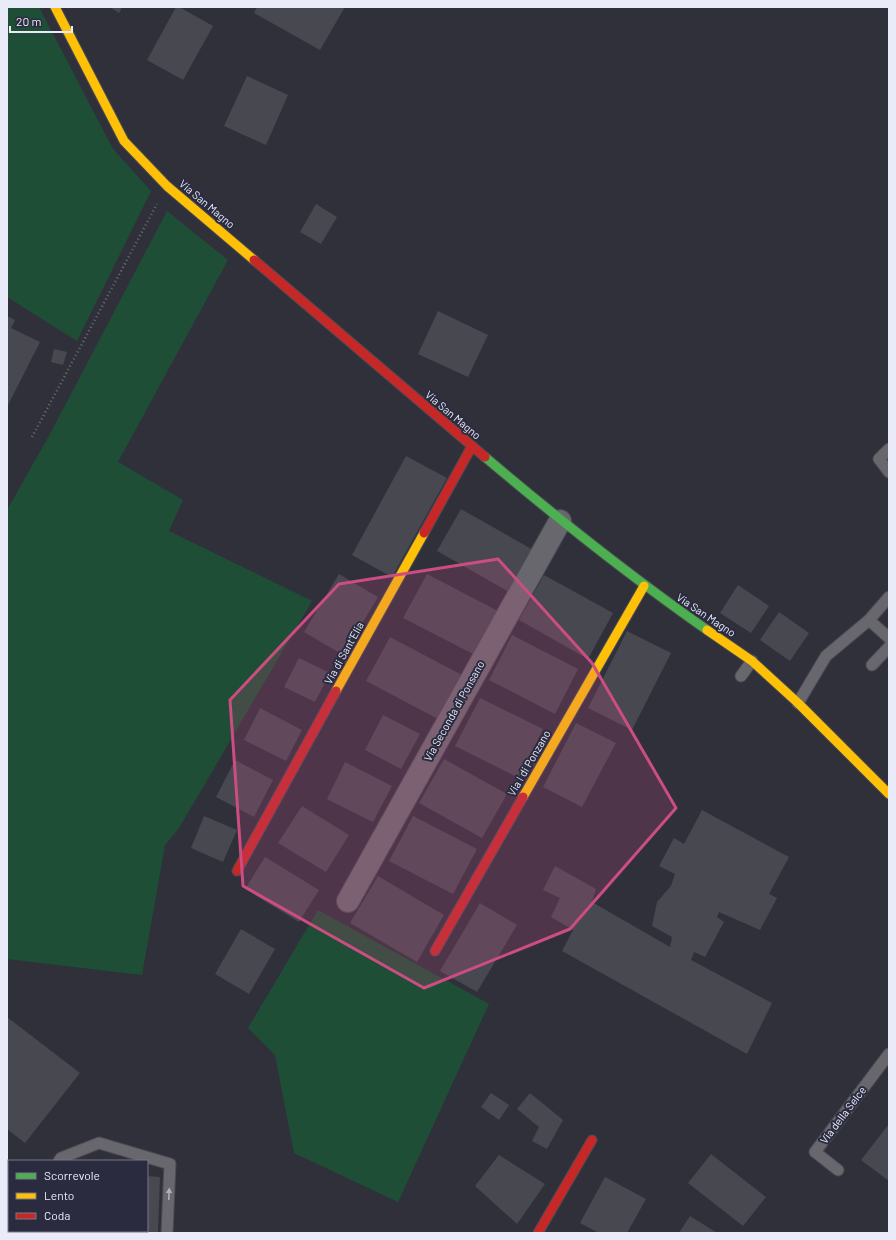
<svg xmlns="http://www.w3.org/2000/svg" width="896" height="1240" font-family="Barlow,sans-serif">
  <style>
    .green { fill: #1f4e36 }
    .building { fill: #474850 }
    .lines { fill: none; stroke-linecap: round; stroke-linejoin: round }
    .lane-casing { stroke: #4b4b55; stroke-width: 13 }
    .street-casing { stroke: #4b4b55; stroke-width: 24 }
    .fast-casing { stroke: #4b4b55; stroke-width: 11 }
    .slow-casing { stroke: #4b4b55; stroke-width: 11 }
    .jam-casing { stroke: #4b4b55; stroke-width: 11 }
    .path { stroke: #6d6d73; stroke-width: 2.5; stroke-dasharray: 1 3; stroke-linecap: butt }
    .lane { stroke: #67676d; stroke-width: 11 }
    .street { stroke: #67676d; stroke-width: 22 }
    .fast { stroke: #4caf50; stroke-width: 9 }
    .slow { stroke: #ffc107; stroke-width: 9 }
    .jam { stroke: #c62828; stroke-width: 9 }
    .oneway { fill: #afb0ba }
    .marked { fill: #cc4d82; fill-opacity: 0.2; stroke: #cc4d82; stroke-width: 3; stroke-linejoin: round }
    .labels { text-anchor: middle; stroke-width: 4; stroke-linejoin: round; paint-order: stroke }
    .street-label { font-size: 11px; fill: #eaebf9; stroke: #2b2b40 }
  </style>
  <rect width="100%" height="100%" fill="#30303b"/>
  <!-- green -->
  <path class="green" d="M7,7H39L113,149L151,191L77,341L7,297Z
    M167,211L228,260L118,462L183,500L169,531L312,601L179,828L165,845L142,975L7,959V510L50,434Z
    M318,910L489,1004L398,1202L294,1153L275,1055L248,1028Z"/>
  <!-- building -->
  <path class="building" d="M110,7H122L119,13Z
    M176,7H179L213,26L183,80L147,60Z
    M257,7H345L320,50L254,13Z
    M247,76L288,95L266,145L224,126Z
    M316,204L337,217L321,244L300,232Z
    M438,311L488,335L468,377L418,354Z
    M7,316L15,320L11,328L40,342L7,407Z
    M54,349L67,352L63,365L51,362Z
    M406,456L447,478L392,577L352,555Z
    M461,509L535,551L511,593L437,551Z
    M339,574L378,597L343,655L304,632Z
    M427,574L498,611L475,655L403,618Z
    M544,575L613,613L588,659L519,620Z
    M738,585L769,606L751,633L720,613Z
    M779,612L809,633L790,661L760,640Z
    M627,631L671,653L632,730L588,708Z
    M512,635L578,669L555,714L489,680Z
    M390,637L462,675L438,719L366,681Z
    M299,658L330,673L315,702L284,687Z
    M480,698L543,729L519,778L455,746Z
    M260,708L302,730L286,761L244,740Z
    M383,715L420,734L401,769L365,750Z
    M576,723L616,743L582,807L543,787Z
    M444,759L507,794L482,838L419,803Z
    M235,760L273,780L254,817L216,797Z
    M345,762L392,786L373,822L327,799Z
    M302,806L349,835L326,872L278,843Z
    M702,810L789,857L769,894L777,898L760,930L719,912L717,917L724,922L705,957L694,952L691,960L772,1003L747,1054L562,951L573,930L551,917L560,898L543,890L555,866L596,889L592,902L670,947L672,937L652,926L657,902L671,886L675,874L659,866L674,838L684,844Z
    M204,816L237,830L223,862L191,848Z
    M413,816L477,849L453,894L389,861Z
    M265,857L319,890L299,922L245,889Z
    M378,876L444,915L417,962L350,923Z
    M480,903L517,925L477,992L440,971Z
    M241,929L275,949L249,994L215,974Z
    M7,1017L80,1073L25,1143L7,1129Z
    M491,1093L509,1105L499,1120L481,1107Z
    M530,1093L563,1120L547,1149L532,1141L539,1127L517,1109Z
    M889,1124V1181L861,1160Z
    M711,1154L766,1197L743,1226L688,1183Z
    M499,1155L545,1184L517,1224L475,1186Z
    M147,1176L160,1177L158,1233H31V1231H147Z
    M605,1177L646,1199L627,1233H599L580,1223Z
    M690,1216L717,1233H679Z"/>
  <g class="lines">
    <!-- lane casing -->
    <g class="lane-casing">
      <path id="lane" d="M889,449L879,459L889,472
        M869,620L889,638
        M872,665L889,647
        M741,676L752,661
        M798,703L826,656L869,620L889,597
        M59,1161L61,1158L99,1143L170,1164L167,1233
        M838,1170L815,1152L889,1054
        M12,1233V1231"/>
    </g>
    <!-- street casing -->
    <g class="street-casing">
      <path id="street" d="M348,901L560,521"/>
    </g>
    <!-- fast casing -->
    <g class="fast-casing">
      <path id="fast" d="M485,457C557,518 630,576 707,630"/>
    </g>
    <!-- slow casing -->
    <g class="slow-casing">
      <path id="slow" d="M55,7L124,141L167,186L254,260
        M707,630L752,661L798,703L889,794
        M336,691L424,533
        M523,797L644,586"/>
    </g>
    <!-- jam casing -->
    <g class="jam-casing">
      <path id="jam" d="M254,260L485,457
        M424,533L472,446
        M237,871L336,691
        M435,951L523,797
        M538,1233L592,1140"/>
    </g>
    <!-- path -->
    <path class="path" d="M32,437L157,204"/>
    <!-- lane -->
    <use href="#lane" class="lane"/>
    <!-- street -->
    <use href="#street" class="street"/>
    <!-- fast -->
    <use href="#fast" class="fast"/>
    <!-- slow -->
    <use href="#slow" class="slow"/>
    <!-- jam -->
    <use href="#jam" class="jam"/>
  </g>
  <!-- one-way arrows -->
  <defs><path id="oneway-solid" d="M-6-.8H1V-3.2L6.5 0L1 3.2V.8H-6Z"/></defs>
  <use class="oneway" href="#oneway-solid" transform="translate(169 1194) rotate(-88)"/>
  <!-- marked area -->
  <path class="marked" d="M498,559L592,663L676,808L570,929L424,988L243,886L230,700L339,584Z"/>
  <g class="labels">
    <!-- street labels -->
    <g class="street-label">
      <text transform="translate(207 204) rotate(40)" y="4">Via San Magno</text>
      <text transform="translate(453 415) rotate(40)" y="4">Via San Magno</text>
      <text transform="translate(706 615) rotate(34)" y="4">Via San Magno</text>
      <text transform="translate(344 653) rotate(-61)" y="4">Via di Sant'Elia</text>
      <text transform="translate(454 711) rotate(-61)" y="4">Via Seconda di Ponsano</text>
      <text transform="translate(529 763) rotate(-60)" y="4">Via I di Ponzano</text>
      <text transform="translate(843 1115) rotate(-53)" y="4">Via della Selce</text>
    </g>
  </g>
  <!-- border -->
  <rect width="896" height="1240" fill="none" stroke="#eaebf9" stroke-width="16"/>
  <!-- legend -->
  <rect x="8" y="1160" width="140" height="72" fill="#2b2b40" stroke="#77788a"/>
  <rect x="16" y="1173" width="20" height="6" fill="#4caf50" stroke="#77788a"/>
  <text x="44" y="1180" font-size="12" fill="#eaebf9">Scorrevole</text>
  <rect x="16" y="1193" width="20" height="6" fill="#ffc107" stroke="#77788a"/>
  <text x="44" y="1200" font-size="12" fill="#eaebf9">Lento</text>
  <rect x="16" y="1213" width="20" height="6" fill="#c62828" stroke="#77788a"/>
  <text x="44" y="1220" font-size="12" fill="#eaebf9">Coda</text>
  <!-- scale -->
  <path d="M10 26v6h62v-6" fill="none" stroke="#eaebf9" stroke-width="2"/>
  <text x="16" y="26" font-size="12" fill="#eaebf9" stroke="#2b2b40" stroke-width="3" paint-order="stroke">20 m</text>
</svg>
